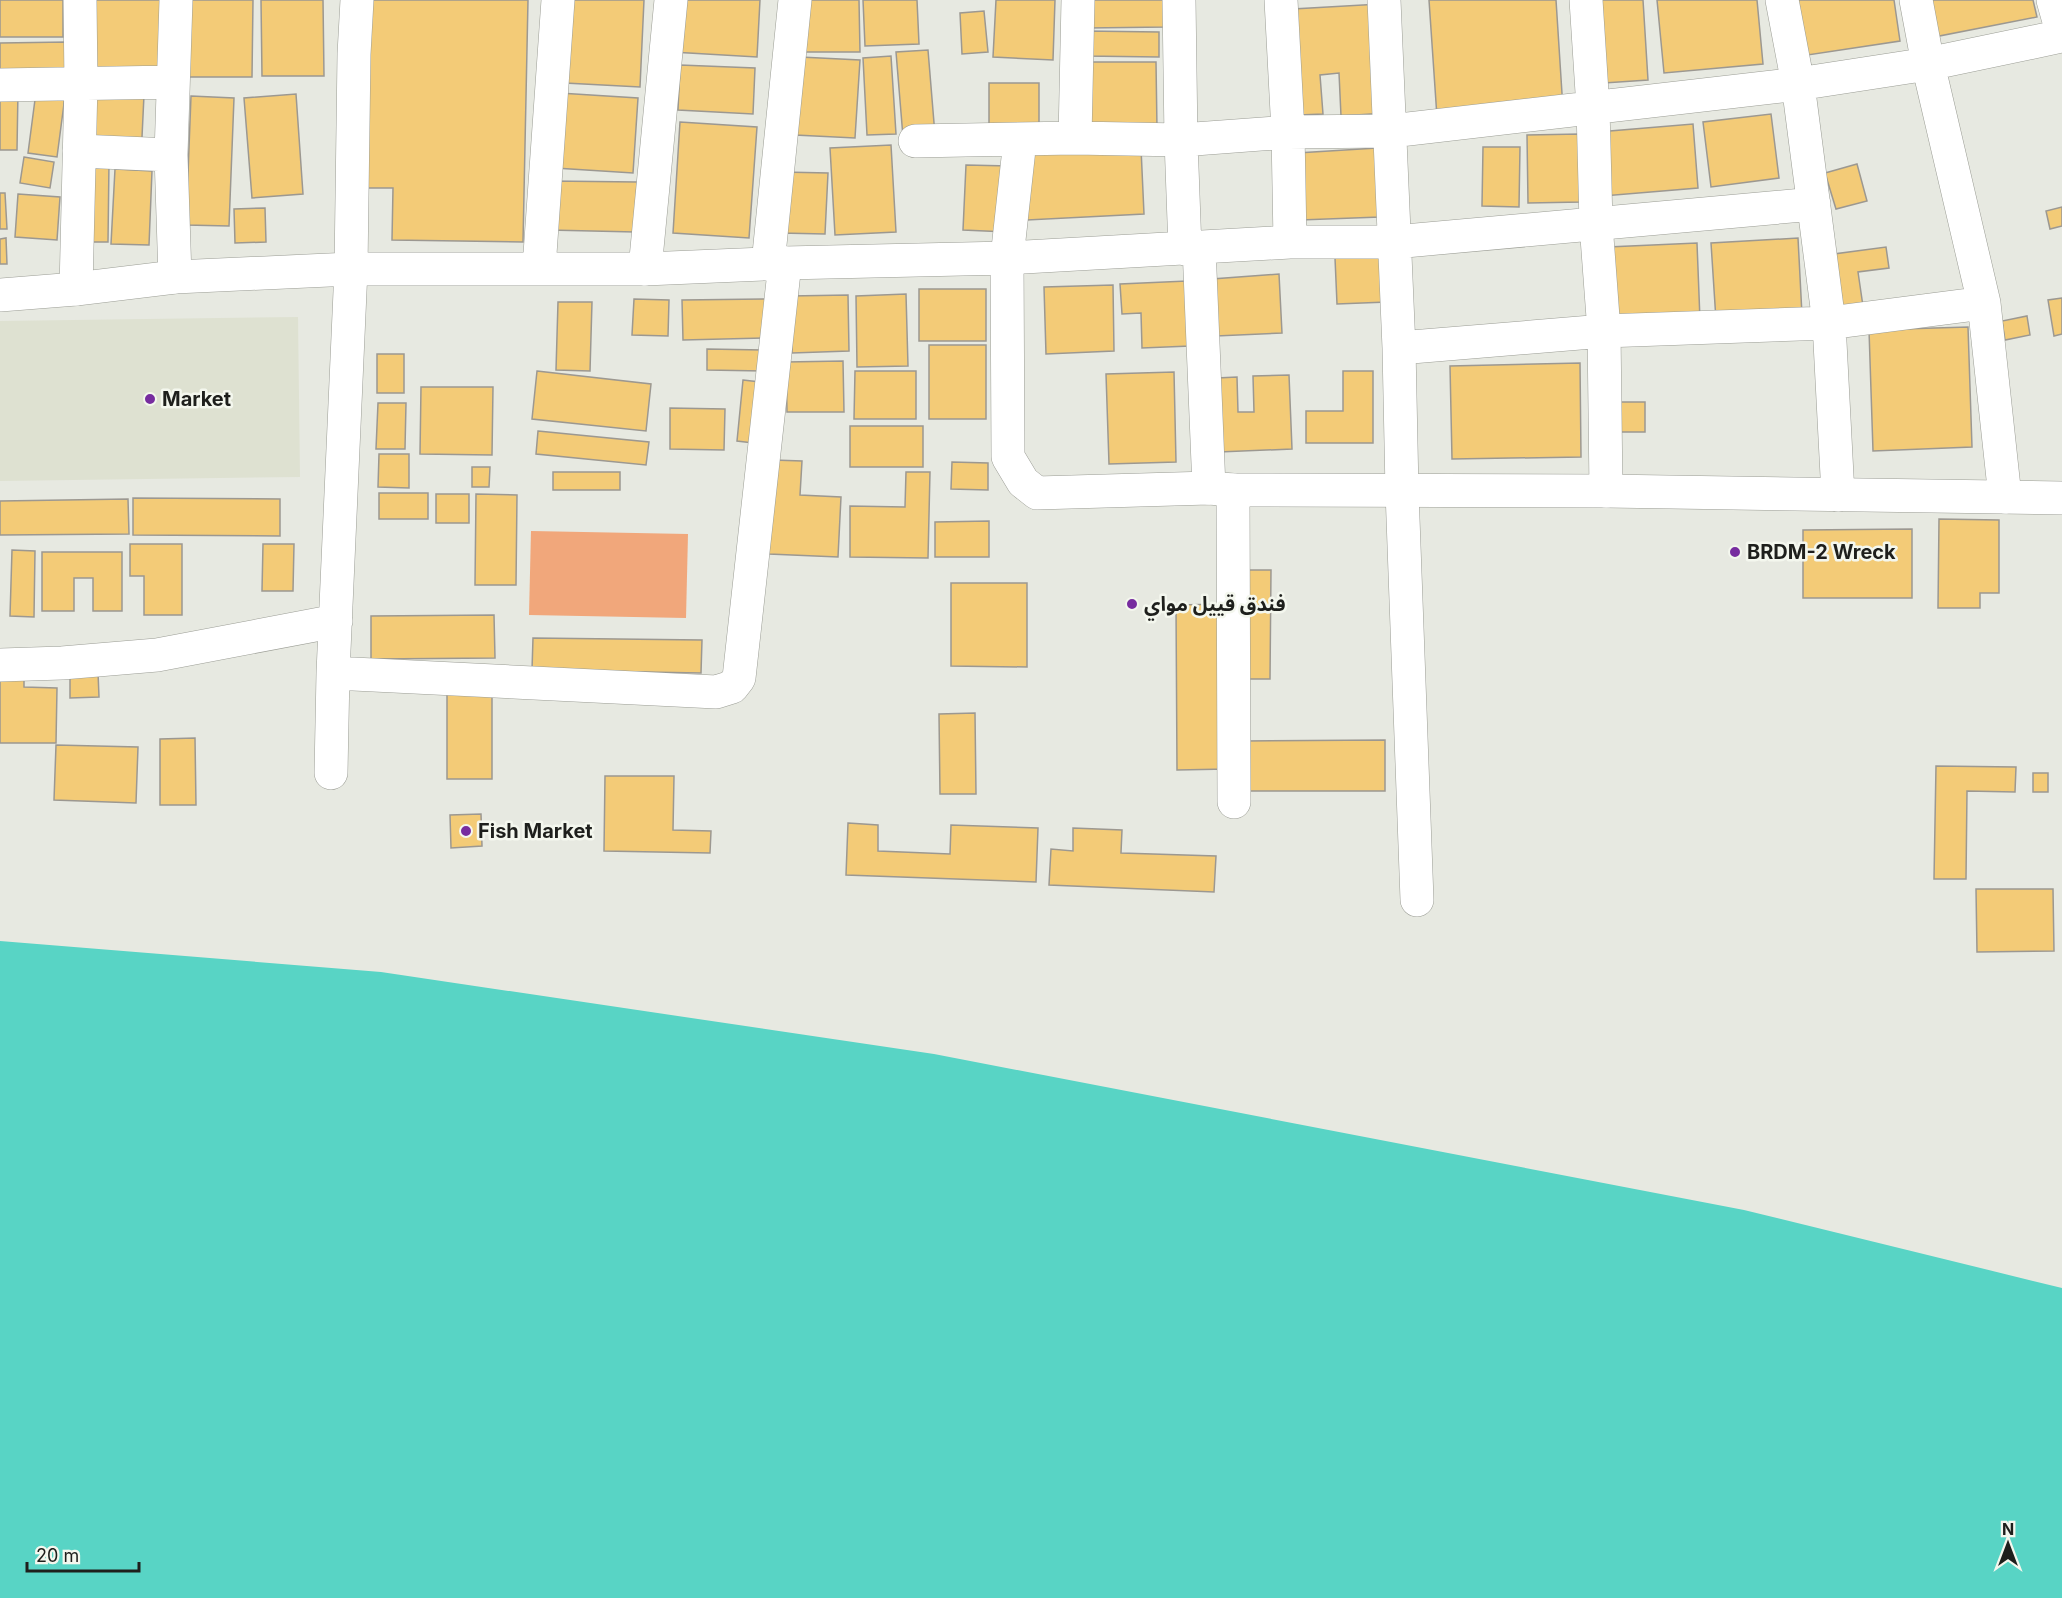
<svg xmlns="http://www.w3.org/2000/svg" width="2062" height="1598" viewBox="0 0 2062 1598" font-family="Inter,'Noto Sans Arabic',sans-serif">
<style>
.built{fill:#dee1d1}
.green{fill:#f1a77b}
.water{fill:#58d4c5}
.building{fill:#f3cb77;stroke:#9c9891;stroke-width:1.5}
.lines{fill:none;stroke-linecap:round;stroke-linejoin:round}
.street-casing{stroke:#9b9d95;stroke-width:34}
.secondary-casing{stroke:#9b9d95;stroke-width:34}
.street{stroke:#fff;stroke-width:33}
.secondary{stroke:#fff;stroke-width:33}
.poi-dot{fill:#772c9f;stroke:#f4f7ee;stroke-width:2}
.labels{text-anchor:middle;dominant-baseline:central;stroke-width:5;stroke-linejoin:round;paint-order:stroke}
.poi-label{font-size:20px;font-weight:bold;fill:#1e1f1c;stroke:#f4f7ee;text-anchor:start}
</style>
<rect width="100%" height="100%" fill="#e7e9e1"/>
<path class="built" d="M 298,317 L 300,477 L 0,481 L 0,321 Z"/>
<path class="green" d="M 531,531 L 688,534 L 686,618 L 529,615 Z"/>
<path class="water" d="M 0,941 L 381,972 L 934,1054 L 1744,1210 L 2062,1288 L 2062,1598 L 0,1598 Z"/>
<path class="building" d="M 0,0 L 63,0 L 63,37 L 0,37 Z
M 76,0 L 161,0 L 158,76 L 73,72 Z
M 173,0 L 253,0 L 252,77 L 172,77 Z
M 261,0 L 323,0 L 324,76 L 262,76 Z
M 368,0 L 528,0 L 523,242 L 392,240 L 393,188 L 364,188 Z
M 569,0 L 644,0 L 640,87 L 565,83 Z
M 676,0 L 760,0 L 757,57 L 672,52 Z
M 798,0 L 859,0 L 860,52 L 798,52 Z
M 863,0 L 917,0 L 919,44 L 865,46 Z
M 996,0 L 1055,0 L 1053,60 L 993,57 Z
M 1087,0 L 1166,0 L 1166,27 L 1087,28 Z
M 1429,0 L 1556,0 L 1563,109 L 1437,117 Z
M 1599,0 L 1643,0 L 1648,80 L 1604,83 Z
M 1657,0 L 1757,0 L 1763,64 L 1664,73 Z
M 1792,0 L 1894,0 L 1900,41 L 1801,56 Z
M 1926,0 L 2033,0 L 2037,17 L 1934,37 Z
M 1380,4 L 1386,113 L 1341,116 L 1339,73 L 1320,75 L 1323,114 L 1299,115 L 1293,9 Z
M 984,11 L 988,52 L 962,54 L 960,13 Z
M 1085,31 L 1159,32 L 1159,57 L 1085,56 Z
M 67,42 L 68,74 L 0,76 L 0,43 Z
M 928,50 L 935,135 L 903,137 L 896,52 Z
M 891,56 L 896,134 L 867,135 L 863,58 Z
M 800,57 L 860,60 L 855,138 L 795,135 Z
M 1083,62 L 1156,62 L 1157,129 L 1083,129 Z
M 680,65 L 755,68 L 753,114 L 678,110 Z
M 989,83 L 1039,83 L 1039,129 L 989,129 Z
M 0,90 L 18,90 L 17,150 L 0,150 Z
M 36,92 L 65,96 L 57,157 L 28,153 Z
M 74,93 L 144,95 L 141,158 L 72,155 Z
M 559,93 L 638,98 L 633,173 L 555,168 Z
M 296,94 L 303,194 L 252,198 L 244,98 Z
M 191,96 L 234,98 L 229,226 L 186,225 Z
M 1771,114 L 1779,178 L 1711,187 L 1703,122 Z
M 680,122 L 757,127 L 749,238 L 673,233 Z
M 1693,124 L 1698,188 L 1603,196 L 1598,132 Z
M 1580,134 L 1581,202 L 1528,203 L 1527,135 Z
M 891,145 L 896,232 L 835,235 L 830,148 Z
M 1483,147 L 1520,147 L 1519,207 L 1482,206 Z
M 1141,148 L 1144,214 L 1027,220 L 1024,154 Z
M 1377,148 L 1380,217 L 1300,220 L 1297,153 Z
M 24,157 L 54,162 L 50,188 L 20,183 Z
M 72,162 L 109,162 L 108,242 L 72,242 Z
M 1857,164 L 1867,201 L 1836,209 L 1825,173 Z
M 966,165 L 1009,166 L 1007,232 L 963,230 Z
M 115,169 L 152,171 L 149,245 L 111,244 Z
M 782,172 L 828,173 L 825,234 L 780,233 Z
M 550,181 L 637,182 L 635,232 L 549,230 Z
M 0,193 L 5,193 L 7,229 L 0,229 Z
M 18,194 L 60,197 L 57,240 L 15,237 Z
M 2062,207 L 2062,226 L 2050,229 L 2046,211 Z
M 265,208 L 266,242 L 235,243 L 234,209 Z
M 6,238 L 7,264 L 0,264 L 0,239 Z
M 1798,238 L 1802,315 L 1716,320 L 1711,243 Z
M 1697,243 L 1700,320 L 1611,323 L 1608,247 Z
M 1886,247 L 1889,268 L 1858,272 L 1864,313 L 1842,316 L 1834,254 Z
M 1385,256 L 1387,302 L 1337,304 L 1335,258 Z
M 1279,274 L 1282,333 L 1216,336 L 1212,279 Z
M 1187,281 L 1190,346 L 1142,348 L 1141,313 L 1122,314 L 1120,284 Z
M 1113,285 L 1114,351 L 1046,354 L 1044,287 Z
M 919,289 L 986,289 L 986,341 L 919,341 Z
M 906,294 L 908,366 L 857,367 L 856,296 Z
M 848,295 L 849,351 L 792,353 L 790,296 Z
M 2062,298 L 2062,334 L 2054,336 L 2048,300 Z
M 634,299 L 669,300 L 668,336 L 632,335 Z
M 767,299 L 768,338 L 683,340 L 682,300 Z
M 558,302 L 592,302 L 590,371 L 556,370 Z
M 2027,316 L 2030,335 L 2005,340 L 2002,321 Z
M 1968,327 L 1972,447 L 1873,451 L 1869,330 Z
M 929,345 L 986,345 L 986,419 L 929,419 Z
M 707,349 L 763,350 L 763,371 L 707,370 Z
M 377,354 L 404,354 L 404,393 L 377,393 Z
M 843,361 L 844,412 L 787,412 L 786,362 Z
M 1580,363 L 1581,457 L 1452,459 L 1450,366 Z
M 537,371 L 651,384 L 646,431 L 532,419 Z
M 855,371 L 916,371 L 916,419 L 854,419 Z
M 1343,371 L 1373,371 L 1373,443 L 1306,443 L 1306,411 L 1343,411 Z
M 1174,372 L 1176,462 L 1109,464 L 1106,374 Z
M 1289,375 L 1292,449 L 1219,452 L 1217,378 L 1237,377 L 1238,412 L 1254,412 L 1253,376 Z
M 743,380 L 760,382 L 753,443 L 737,441 Z
M 421,387 L 493,387 L 492,455 L 420,454 Z
M 1620,402 L 1645,402 L 1645,432 L 1620,432 Z
M 378,403 L 406,403 L 405,449 L 376,449 Z
M 670,408 L 725,409 L 724,450 L 670,449 Z
M 850,426 L 923,426 L 923,467 L 850,467 Z
M 538,431 L 649,442 L 646,465 L 536,454 Z
M 379,454 L 409,454 L 409,488 L 378,487 Z
M 773,460 L 802,461 L 800,495 L 841,497 L 838,557 L 769,554 Z
M 952,462 L 988,463 L 988,490 L 951,489 Z
M 472,467 L 490,467 L 489,487 L 472,487 Z
M 553,472 L 620,472 L 620,490 L 553,490 Z
M 906,472 L 930,472 L 928,558 L 850,557 L 850,506 L 905,507 Z
M 379,493 L 428,493 L 428,519 L 379,519 Z
M 436,494 L 469,494 L 469,523 L 436,523 Z
M 476,494 L 517,495 L 516,585 L 475,585 Z
M 133,498 L 280,499 L 280,536 L 133,535 Z
M 128,499 L 129,534 L 0,535 L 0,501 Z
M 1939,519 L 1999,520 L 1999,593 L 1980,593 L 1980,608 L 1938,608 Z
M 989,521 L 989,557 L 935,557 L 935,522 Z
M 1912,529 L 1912,598 L 1803,598 L 1803,530 Z
M 130,544 L 182,544 L 182,615 L 144,615 L 144,576 L 130,576 Z
M 263,544 L 294,544 L 293,591 L 262,591 Z
M 12,550 L 35,551 L 34,617 L 10,616 Z
M 42,552 L 122,552 L 122,611 L 93,611 L 93,578 L 74,578 L 74,611 L 42,611 Z
M 1249,570 L 1271,570 L 1270,679 L 1249,679 Z
M 951,583 L 1027,583 L 1027,667 L 951,666 Z
M 1226,604 L 1227,769 L 1177,770 L 1176,605 Z
M 494,615 L 495,658 L 371,659 L 371,616 Z
M 533,638 L 702,640 L 701,673 L 532,670 Z
M 70,672 L 98,672 L 99,697 L 70,698 Z
M 0,674 L 24,674 L 24,687 L 57,688 L 56,743 L 0,743 Z
M 492,692 L 492,779 L 447,779 L 447,693 Z
M 975,713 L 976,794 L 940,794 L 939,714 Z
M 195,738 L 196,805 L 160,805 L 160,739 Z
M 1385,740 L 1385,791 L 1245,791 L 1244,741 Z
M 56,745 L 138,747 L 136,803 L 54,800 Z
M 1936,766 L 2016,767 L 2015,792 L 1967,791 L 1966,879 L 1934,879 Z
M 2033,773 L 2048,773 L 2048,792 L 2033,792 Z
M 605,776 L 674,776 L 673,830 L 711,831 L 710,853 L 604,851 Z
M 481,814 L 482,846 L 451,848 L 450,815 Z
M 848,823 L 878,825 L 878,851 L 950,854 L 951,825 L 1038,828 L 1036,882 L 846,875 Z
M 1073,828 L 1122,830 L 1121,853 L 1216,856 L 1214,892 L 1049,885 L 1051,849 L 1073,851 Z
M 1976,889 L 2053,889 L 2054,951 L 1977,952 Z"/>
<g class="lines">
<defs>
<path id="street" d="M 1179,0 L 1181,140 L 1185,249
M 1281,0 L 1288,132 L 1290,242
M 1384,0 L 1399,348 L 1402,491 L 1417,900
M 1586,0 L 1593,108 L 1596,224 L 1604,331 L 1606,491
M 1782,0 L 1798,84 L 1829,323 L 1838,495
M 1916,0 L 1928,64 L 1984,303 L 2005,497
M 2053,0 L 2062,32
M 0,85 L 173,82
M 1075,138 L 1078,0
M 1020,140 L 1007,258 L 1290,242 L 1394,242 L 1814,204
M 915,141 L 1075,138 L 1181,140 L 1288,132 L 1391,131 L 1798,84 L 1928,64 L 2062,36
M 79,151 L 171,155
M 1199,247 L 1209,488
M 768,264 L 795,0
M 539,268 L 558,0
M 645,269 L 671,0
M 175,277 L 171,155 L 176,0
M 76,289 L 81,83 L 80,0
M 1399,348 L 1604,331 L 1829,323 L 1984,303
M 1233,490 L 1234,802
M 0,665 L 62,663 L 157,655 L 336,621
M 333,673 L 716,692 L 732,687 L 739,678 L 785,263
M 331,773 L 333,673 L 351,269"/>
<path id="secondary" d="M 351,269 L 354,54 L 357,0
M 0,295 L 76,289 L 175,277 L 351,269 L 645,269 L 785,263 L 1007,258 L 1008,457 L 1023,482 L 1037,493 L 1209,488 L 1233,490 L 1606,491 L 2062,498"/>
</defs>
<use href="#street" class="street-casing"/>
<use href="#secondary" class="secondary-casing"/>
<use href="#street" class="street"/>
<use href="#secondary" class="secondary"/>
</g>
<g class="poi-dot">
<circle cx="150" cy="399" r="6"/>
<circle cx="1735" cy="552" r="6"/>
<circle cx="1132" cy="604" r="6"/>
<circle cx="466" cy="831" r="6"/>
</g>
<g class="labels">
<g class="poi-label">
<text x="162" y="399">Market</text>
<text x="1747" y="552">BRDM-2 Wreck</text>
<text x="1144" y="604">فندق قييل مواي</text>
<text x="478" y="831">Fish Market</text>
</g>
</g>
<g transform="translate(2008 1544)" stroke="#f4f7ee" stroke-width="4.5" paint-order="stroke">
<path d="M0-4.5L10 22L0 15L-10 22Z" fill="#1e1f1c"/>
<text y="-9" font-size="16" font-weight="bold" text-anchor="middle" fill="#1e1f1c">N</text>
</g>
<path d="M27 1562v9h112v-9" fill="none" stroke="#1e1f1c" stroke-width="3"/>
<text x="36" y="1562" font-size="18" fill="#1e1f1c" stroke="#f4f7ee" stroke-width="4.5" paint-order="stroke">20 m</text>
</svg>
